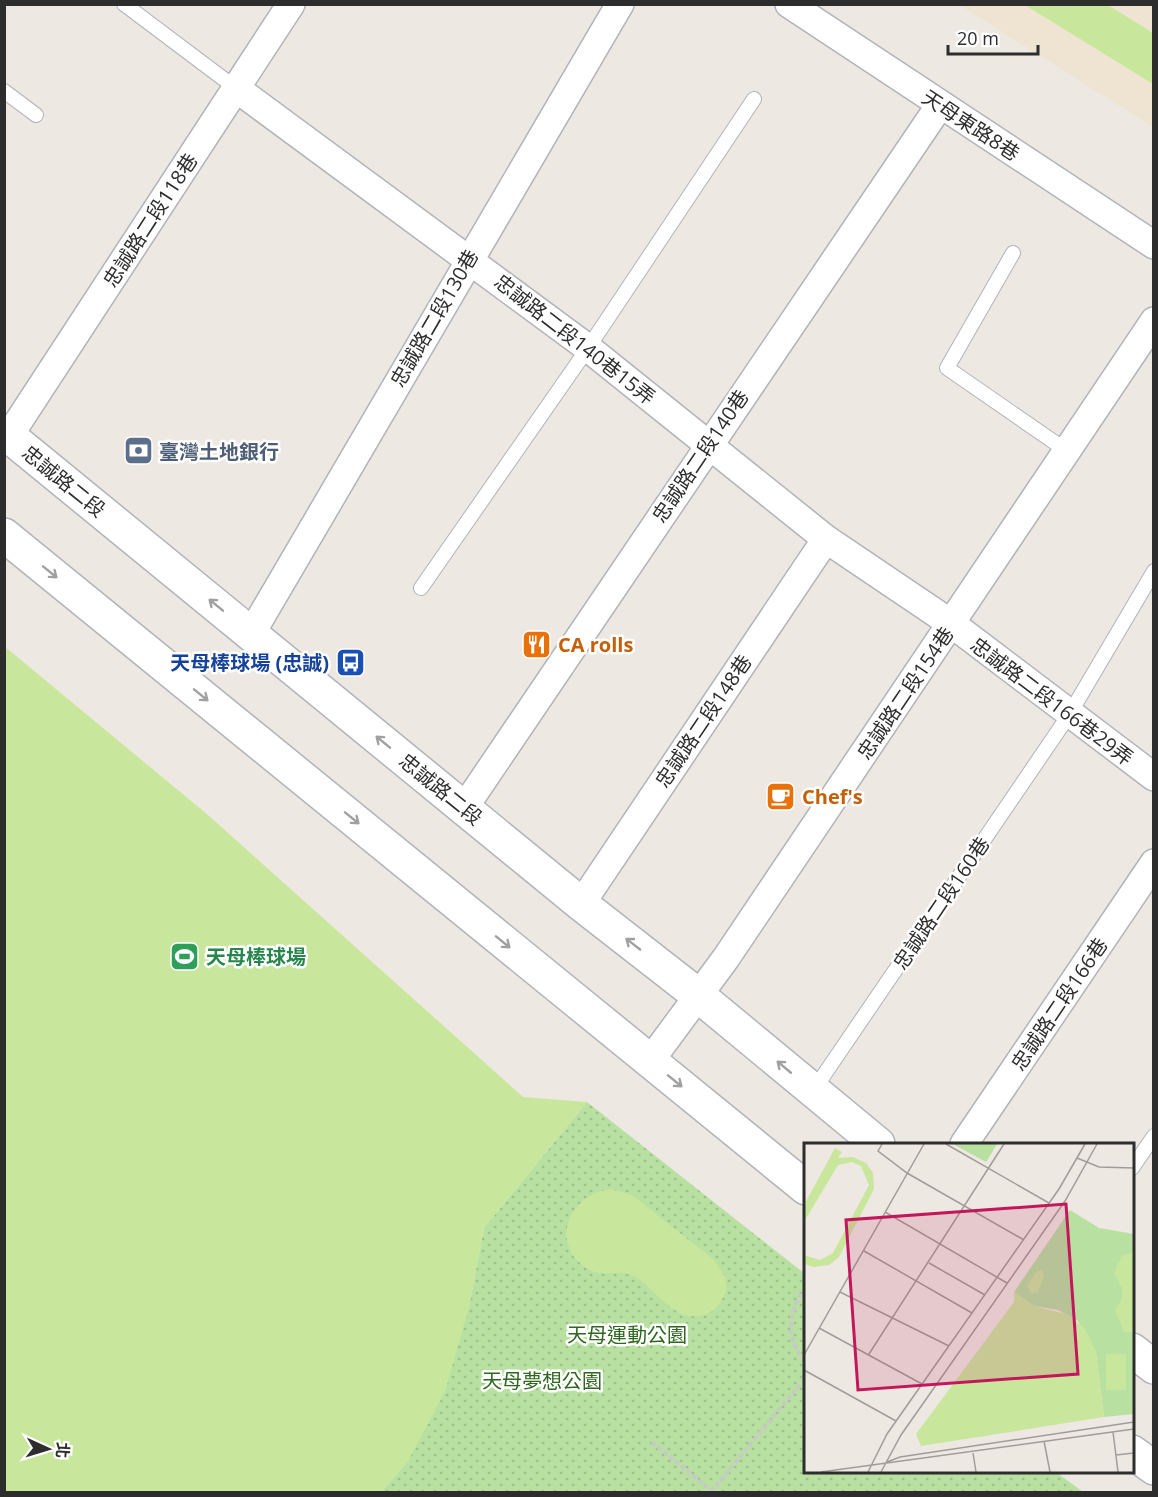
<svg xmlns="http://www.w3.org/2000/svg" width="1158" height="1497" viewBox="0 0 1158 1497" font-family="'Open Sans','Noto Sans TC',sans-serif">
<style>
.education{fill:#eee4d1}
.park{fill:url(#park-dots)}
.pitch{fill:#c8e79d}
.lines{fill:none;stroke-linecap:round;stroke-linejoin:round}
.service-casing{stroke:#b1b3bc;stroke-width:16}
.minor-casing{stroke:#b1b3bc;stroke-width:30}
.tertiary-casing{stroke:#b1b3bc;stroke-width:36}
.path{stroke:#c8c8c8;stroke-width:4;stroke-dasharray:4.5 3;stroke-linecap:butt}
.service{stroke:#fff;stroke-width:14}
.minor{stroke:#fff;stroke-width:27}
.tertiary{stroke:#fff;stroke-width:33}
.oneway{stroke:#a0a0a0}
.labels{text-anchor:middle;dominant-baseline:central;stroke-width:5;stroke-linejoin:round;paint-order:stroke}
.street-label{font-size:20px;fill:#2d2d2d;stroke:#fff}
.service-label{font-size:20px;font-weight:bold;fill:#4e5e75;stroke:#fff;text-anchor:start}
.food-label{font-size:20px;font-weight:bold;fill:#c56008;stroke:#fff;text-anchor:start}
.transit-label{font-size:20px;font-weight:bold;fill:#164399;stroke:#fff;text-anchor:end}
.leisure-label{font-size:20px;font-weight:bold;fill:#27864d;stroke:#fff;text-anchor:start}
.park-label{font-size:20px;fill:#2f671f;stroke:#fff}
.inset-road{fill:none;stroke:#a09d99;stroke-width:1.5}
.view{fill:#c2185b;fill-opacity:0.15;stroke:#c2185b;stroke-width:3}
.inset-edge{fill:none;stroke:#2d2d2d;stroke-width:3}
</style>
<defs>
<pattern id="park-dots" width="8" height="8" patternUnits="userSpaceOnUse" patternTransform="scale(1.5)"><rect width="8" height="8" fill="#b7e0a1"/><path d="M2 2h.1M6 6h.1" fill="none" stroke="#9ec08b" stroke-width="1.8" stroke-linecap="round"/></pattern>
</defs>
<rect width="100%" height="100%" fill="#ede8e1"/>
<path class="education" d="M 959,5 L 1153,5 L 1153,127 Z"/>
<path class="park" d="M 587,1102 L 805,1274 L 806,1472 L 1056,1472 L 1083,1492 L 381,1492 L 408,1461 L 469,1307 L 484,1228 Z"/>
<path class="pitch" d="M 1025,5 L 1108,5 L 1153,33 L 1153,84 Z
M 4,646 L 208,815 L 523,1097 L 587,1102 L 484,1228 L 469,1307 L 445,1392 L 408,1461 L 381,1492 L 5,1492 Z
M 610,1189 L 632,1195 L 714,1260 L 726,1278 L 726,1289 C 723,1301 717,1311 704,1315 C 672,1324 656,1286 631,1275 C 618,1270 603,1277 590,1270 C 548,1247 567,1195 610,1189 Z"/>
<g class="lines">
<defs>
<path id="service" d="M 124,4 L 237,89
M 4,91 L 36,115
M 1013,253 L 947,368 L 1067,451
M 421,588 L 588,348 L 754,99
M 813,1091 L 1069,715 L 1154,571
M 1132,1168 L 1154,1136"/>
<path id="minor" d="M 789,4 L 1154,245
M 237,89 L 588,348 L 826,539 L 952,624 L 1154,777
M 9,436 L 291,4
M 251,634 L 620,4
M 464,808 L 940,105
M 581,904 L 826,539
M 650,1061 L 726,958 L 1154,321
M 964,1144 L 1154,863"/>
<path id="tertiary" d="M 4,432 L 581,904 L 699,996 L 878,1144
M 4,535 L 806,1188
M 1132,1350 L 1154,1367
M 1132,1452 L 1154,1468"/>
</defs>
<use href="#service" class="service-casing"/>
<use href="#minor" class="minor-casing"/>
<use href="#tertiary" class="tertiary-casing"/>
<path class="path" d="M 806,1288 C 788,1310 784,1339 806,1362
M 652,1442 L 713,1492
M 711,1492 L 806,1377"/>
<use href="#service" class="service"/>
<use href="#minor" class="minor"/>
<use href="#tertiary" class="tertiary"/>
</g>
<defs><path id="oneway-shaft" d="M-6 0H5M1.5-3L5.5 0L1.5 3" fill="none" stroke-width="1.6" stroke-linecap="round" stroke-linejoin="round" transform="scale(1.5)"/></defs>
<g class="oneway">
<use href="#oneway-shaft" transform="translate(50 572) rotate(39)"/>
<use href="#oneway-shaft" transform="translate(216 605) rotate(-141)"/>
<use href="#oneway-shaft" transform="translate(201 695) rotate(39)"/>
<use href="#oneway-shaft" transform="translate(383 742) rotate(-141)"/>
<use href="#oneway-shaft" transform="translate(352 818) rotate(39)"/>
<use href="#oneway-shaft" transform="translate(503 942) rotate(39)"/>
<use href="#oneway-shaft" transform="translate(633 944) rotate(-142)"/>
<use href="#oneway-shaft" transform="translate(784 1067) rotate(-140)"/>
<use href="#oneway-shaft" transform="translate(675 1081) rotate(39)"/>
</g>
<defs>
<symbol id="bank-square" viewBox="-11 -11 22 22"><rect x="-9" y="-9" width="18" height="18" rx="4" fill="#5c6f8a" stroke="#fff"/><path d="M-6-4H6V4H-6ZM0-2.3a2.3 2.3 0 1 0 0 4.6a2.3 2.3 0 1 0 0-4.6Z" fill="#fff"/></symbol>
<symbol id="restaurant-square" viewBox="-11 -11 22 22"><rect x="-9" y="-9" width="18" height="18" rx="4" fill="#e8710a" stroke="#fff"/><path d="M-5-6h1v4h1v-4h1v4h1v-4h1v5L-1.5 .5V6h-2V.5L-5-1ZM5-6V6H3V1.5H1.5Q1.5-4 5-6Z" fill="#fff"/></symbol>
<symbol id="bus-square" viewBox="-11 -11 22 22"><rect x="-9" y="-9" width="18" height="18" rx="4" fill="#1a4fb4" stroke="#fff"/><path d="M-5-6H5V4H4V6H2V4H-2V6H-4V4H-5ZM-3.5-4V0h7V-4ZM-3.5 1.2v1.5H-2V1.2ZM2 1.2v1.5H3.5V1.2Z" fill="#fff"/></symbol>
<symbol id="cafe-square" viewBox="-11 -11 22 22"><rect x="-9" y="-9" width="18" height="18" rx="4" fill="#e8710a" stroke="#fff"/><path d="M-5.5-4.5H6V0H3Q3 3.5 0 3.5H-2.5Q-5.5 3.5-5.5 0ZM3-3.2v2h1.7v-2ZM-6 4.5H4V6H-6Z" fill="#fff"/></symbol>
<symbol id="stadium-square" viewBox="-11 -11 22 22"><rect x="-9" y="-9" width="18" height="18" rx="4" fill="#2e9e5b" stroke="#fff"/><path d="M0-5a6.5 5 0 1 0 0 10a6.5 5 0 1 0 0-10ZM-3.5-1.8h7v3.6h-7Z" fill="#fff"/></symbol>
</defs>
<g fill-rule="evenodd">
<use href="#bank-square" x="122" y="434" width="33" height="33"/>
<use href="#restaurant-square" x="520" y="628" width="33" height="33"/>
<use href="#bus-square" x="334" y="646" width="33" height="33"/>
<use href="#cafe-square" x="764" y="780" width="33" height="33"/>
<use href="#stadium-square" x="168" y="940" width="33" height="33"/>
</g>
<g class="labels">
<g class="street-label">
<text transform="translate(971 125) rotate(33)">天母東路8巷</text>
<text transform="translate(150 220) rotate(-57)">忠誠路二段118巷</text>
<text transform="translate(434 318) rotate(-60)">忠誠路二段130巷</text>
<text transform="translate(575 339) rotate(38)">忠誠路二段140巷15弄</text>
<text transform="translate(700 456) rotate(-56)">忠誠路二段140巷</text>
<text transform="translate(64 481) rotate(39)">忠誠路二段</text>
<text transform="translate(905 693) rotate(-56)">忠誠路二段154巷</text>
<text transform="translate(1052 701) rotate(37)">忠誠路二段166巷29弄</text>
<text transform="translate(703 721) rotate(-56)">忠誠路二段148巷</text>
<text transform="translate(441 789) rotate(39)">忠誠路二段</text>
<text transform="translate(941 903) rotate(-56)">忠誠路二段160巷</text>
<text transform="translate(1059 1004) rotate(-56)">忠誠路二段166巷</text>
</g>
<g class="service-label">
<text x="159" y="451">臺灣土地銀行</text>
</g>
<g class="food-label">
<text x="558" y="644">CA rolls</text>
<text x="802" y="796">Chef's</text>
</g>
<g class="transit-label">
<text x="329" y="662">天母棒球場 (忠誠)</text>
</g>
<g class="leisure-label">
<text x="206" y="956">天母棒球場</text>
</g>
<g class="park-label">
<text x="627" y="1334">天母運動公園</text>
<text x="542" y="1380">天母夢想公園</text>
</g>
</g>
<g transform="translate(804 1143)">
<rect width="330" height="330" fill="#ede8e1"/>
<path d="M 149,1 L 193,1 L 182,19 ZM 266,67 L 295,85 L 330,91 L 330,271 L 300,274 L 292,209 L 274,178 L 254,167 L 230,163 L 210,149 Z" fill="#b7e0a1"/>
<path d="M 31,5 L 38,9 L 34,15 L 49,14 L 62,20 L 69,30 L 70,46 L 35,114 L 25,122 L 10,124 L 0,121 L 0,112 L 16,117 L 29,110 L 65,42 L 57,23 L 48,19 L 34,22 L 0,79 L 0,62 ZM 330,110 L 330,189 L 320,189 L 311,167 L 318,156 L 318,145 L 310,130 L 318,112 ZM 233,128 L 238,127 L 240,132 L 234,149 L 228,151 L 223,143 ZM 210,149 L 230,163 L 265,172 L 282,187 L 292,209 L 300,274 L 117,303 L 112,291 L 210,159 ZM 302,211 L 322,211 L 322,247 L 302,247 Z" fill="#c8e79d"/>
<path class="inset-road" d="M 78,1 L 74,8 L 103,30 L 220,97M 142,1 L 245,60M 273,15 L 295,24 L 330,25M 81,69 L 203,140M 60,108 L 168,170M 125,120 L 181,152M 36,149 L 145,203M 15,185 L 118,241M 65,211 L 200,1M 0,212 L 120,1M 0,227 L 92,278M 309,289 L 314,329M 240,298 L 246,329M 169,310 L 172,329M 312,312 L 330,310M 83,319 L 96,314 L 330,279M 17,329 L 330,286M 64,329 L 83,291 L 255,46 L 281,1M 77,329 L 97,292 L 261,58 L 293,1"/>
<path class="view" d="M 262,61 L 274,231 L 54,247 L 42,77 Z"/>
<rect width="330" height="330" class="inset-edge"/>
</g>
<rect width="1158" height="1497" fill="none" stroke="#2d2d2d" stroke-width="12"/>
<g transform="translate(48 1449) rotate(94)" stroke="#ffffff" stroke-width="4.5" paint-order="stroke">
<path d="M0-4.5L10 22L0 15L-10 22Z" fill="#2d2d2d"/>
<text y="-9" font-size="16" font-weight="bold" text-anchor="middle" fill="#2d2d2d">北</text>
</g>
<path d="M948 45v9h90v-9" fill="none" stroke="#2d2d2d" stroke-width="3"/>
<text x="957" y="45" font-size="18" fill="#2d2d2d" stroke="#ffffff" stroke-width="4.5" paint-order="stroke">20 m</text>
</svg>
